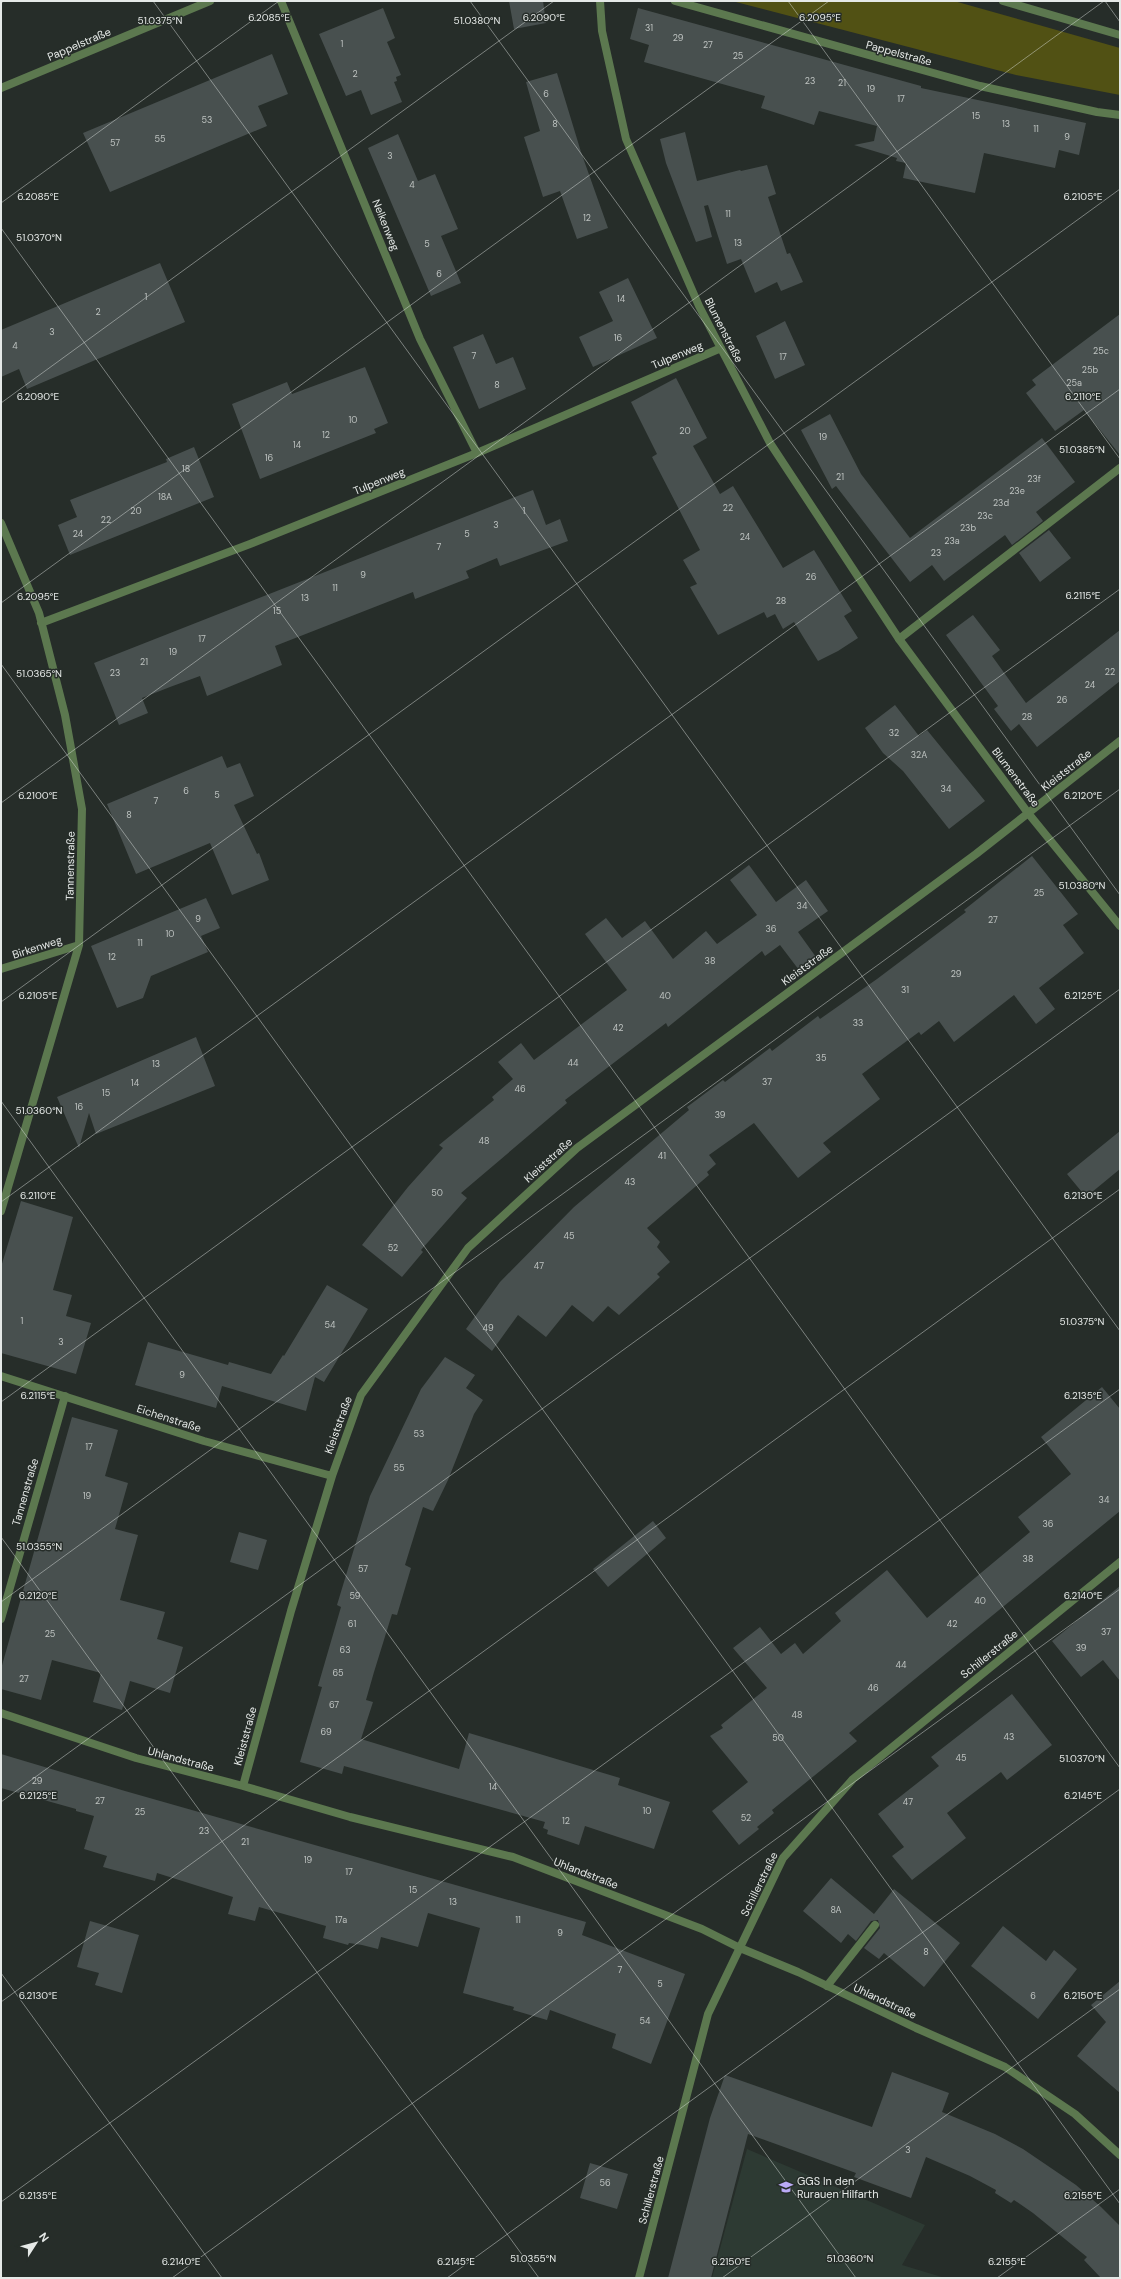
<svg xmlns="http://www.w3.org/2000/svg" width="1121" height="2279" viewBox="0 0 1121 2279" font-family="'DM Sans',sans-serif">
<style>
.built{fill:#2d3a33}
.green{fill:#515114}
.building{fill:#48504f}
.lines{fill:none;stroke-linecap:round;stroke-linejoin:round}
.service{stroke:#5c784f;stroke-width:8}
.minor{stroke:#5c784f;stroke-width:8}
.ticks{fill:none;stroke:#e5e9e7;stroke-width:1;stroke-opacity:0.45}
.labels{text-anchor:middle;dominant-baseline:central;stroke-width:3;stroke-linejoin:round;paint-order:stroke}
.number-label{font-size:9px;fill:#bec3c1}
.street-label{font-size:11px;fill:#e5e9e7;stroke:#262d29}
.poi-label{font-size:11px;fill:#e5e9e7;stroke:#262d29;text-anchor:start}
.ticks-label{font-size:10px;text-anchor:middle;fill:#e5e9e7;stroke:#262d29;stroke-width:3;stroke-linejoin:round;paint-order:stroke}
</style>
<rect width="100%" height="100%" fill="#262d29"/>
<path class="built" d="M 747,2149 L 925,2225 L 902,2265 L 945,2278 L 712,2278 Z"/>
<path class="green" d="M 732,1 L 954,1 L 1120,48 L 1120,95 L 1016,75 Z"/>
<path class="building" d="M 509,1 L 543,1 L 546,23 L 514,29 Z
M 383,8 L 395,38 L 387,42 L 401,75 L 396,77 L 397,81 L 394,82 L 402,102 L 371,115 L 361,90 L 346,96 L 319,34 Z
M 638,8 L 921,86 L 921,88 L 1086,123 L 1079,155 L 1059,150 L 1055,168 L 984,153 L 975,193 L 903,178 L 906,163 L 896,161 L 897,158 L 854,145 L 874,141 L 877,126 L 819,111 L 814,125 L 761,108 L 765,96 L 644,62 L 649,45 L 630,39 Z
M 272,54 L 288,94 L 258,106 L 267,126 L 110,192 L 83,133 Z
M 557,73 L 581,152 L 608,228 L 577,239 L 560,191 L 543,197 L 524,137 L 540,131 L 526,82 Z
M 685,132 L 697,181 L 740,170 L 741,171 L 767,165 L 776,194 L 768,197 L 787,254 L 790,253 L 803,282 L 781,291 L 777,282 L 755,293 L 741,259 L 727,264 L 708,205 L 704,206 L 712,237 L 696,242 L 666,163 L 660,139 Z
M 398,134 L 418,181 L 435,174 L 458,229 L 441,236 L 461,283 L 431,296 L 368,148 Z
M 160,263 L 185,322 L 27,389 L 19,369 L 1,377 L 1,330 Z
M 628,278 L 657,338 L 593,367 L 579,337 L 613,321 L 599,292 Z
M 1120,314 L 1120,455 L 1084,410 L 1055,431 L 1026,393 L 1036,385 L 1032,380 Z
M 785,321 L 805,365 L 775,379 L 756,336 Z
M 483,334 L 496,364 L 513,357 L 526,389 L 479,409 L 453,347 Z
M 365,367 L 388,423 L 374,429 L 376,433 L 260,479 L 232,404 L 287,382 L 292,394 Z
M 676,378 L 707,438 L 693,446 L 720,494 L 733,486 L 783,568 L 814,550 L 852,611 L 844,616 L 858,638 L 838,651 L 818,661 L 794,622 L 783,629 L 775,614 L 767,618 L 764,612 L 718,635 L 698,601 L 690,587 L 697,584 L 683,560 L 700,550 L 652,457 L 657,454 L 631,402 Z
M 830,414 L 861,474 L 910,538 L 1042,438 L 1075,482 L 1036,512 L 1043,521 L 1012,545 L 1005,535 L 944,581 L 932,565 L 910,582 L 836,486 L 832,489 L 801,430 Z
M 194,447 L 214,497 L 70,555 L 58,525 L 77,517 L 70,500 L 167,462 L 166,459 Z
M 533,490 L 546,525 L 560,519 L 568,541 L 500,566 L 497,558 L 466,571 L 469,578 L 415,599 L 413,592 L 275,646 L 282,665 L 207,696 L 200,676 L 170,687 L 142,698 L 148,713 L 119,725 L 94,663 Z
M 1049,530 L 1071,558 L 1040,582 L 1019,553 Z
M 973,615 L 1000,650 L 992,656 L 1026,703 L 1120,630 L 1120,681 L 1037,747 L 1019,724 L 1011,731 L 994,709 L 998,706 L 946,635 Z
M 895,705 L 919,736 L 927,730 L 985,801 L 949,829 L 903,771 L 883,753 L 865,728 Z
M 222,756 L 227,768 L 240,763 L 254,796 L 234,805 L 257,854 L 259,853 L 269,880 L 232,895 L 210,843 L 136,874 L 107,804 Z
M 1032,856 L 1078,914 L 1063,925 L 1084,953 L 1039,988 L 1055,1009 L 1036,1024 L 1014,995 L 954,1042 L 939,1021 L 921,1035 L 919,1032 L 862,1074 L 880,1099 L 823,1143 L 831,1152 L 798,1178 L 754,1123 L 709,1155 L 716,1164 L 707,1172 L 709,1175 L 647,1228 L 660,1242 L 657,1247 L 670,1262 L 657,1274 L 660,1277 L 619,1315 L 608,1306 L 593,1322 L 572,1305 L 546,1337 L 518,1315 L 492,1351 L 466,1329 L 500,1282 L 574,1207 L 689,1110 L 687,1107 L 723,1080 L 725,1082 L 770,1048 L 772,1051 L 818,1016 L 820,1019 L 877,979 L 966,912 L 964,910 Z
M 749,865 L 776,902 L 806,880 L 828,911 L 798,932 L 816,957 L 799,970 L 780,945 L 765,956 L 762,951 L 668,1027 L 666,1023 L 565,1100 L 567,1103 L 461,1193 L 467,1198 L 421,1250 L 423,1252 L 402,1277 L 362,1245 L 408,1187 L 443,1148 L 439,1145 L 494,1100 L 492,1097 L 513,1079 L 498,1062 L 521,1043 L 534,1060 L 627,990 L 585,934 L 606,918 L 622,938 L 645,921 L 673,959 L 706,931 L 717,944 L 757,915 L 730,880 Z
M 206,898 L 220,928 L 201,936 L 208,952 L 151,976 L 143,998 L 117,1008 L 91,946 Z
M 196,1037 L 215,1086 L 96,1134 L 89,1113 L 79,1148 L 57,1097 Z
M 1120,1131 L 1120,1169 L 1086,1197 L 1067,1174 Z
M 21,1201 L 73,1217 L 53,1290 L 72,1295 L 66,1316 L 91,1323 L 76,1374 L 1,1353 L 1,1267 Z
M 327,1285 L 368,1309 L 324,1382 L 315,1377 L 306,1411 L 222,1386 L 216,1408 L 135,1385 L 148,1342 L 228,1365 L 229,1362 L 271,1374 L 283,1355 L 284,1356 Z
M 445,1357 L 475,1375 L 466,1388 L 483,1400 L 474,1414 L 448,1480 L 433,1511 L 423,1507 L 405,1565 L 411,1568 L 397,1615 L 392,1614 L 374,1672 L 366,1700 L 373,1702 L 361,1739 L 459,1769 L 469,1733 L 620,1778 L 618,1785 L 670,1802 L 654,1849 L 585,1826 L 579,1845 L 547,1834 L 548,1830 L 543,1828 L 545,1822 L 344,1766 L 342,1774 L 300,1762 L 322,1687 L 318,1686 L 341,1607 L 337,1605 L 370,1496 L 421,1389 Z
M 1102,1387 L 1120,1409 L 1120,1511 L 849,1733 L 857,1741 L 772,1810 L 774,1813 L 757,1827 L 759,1829 L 739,1845 L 712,1811 L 748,1782 L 710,1736 L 723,1728 L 721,1725 L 767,1688 L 733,1648 L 760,1627 L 781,1654 L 795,1643 L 803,1654 L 841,1621 L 835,1613 L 887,1570 L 927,1618 L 1030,1532 L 1018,1517 L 1071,1474 L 1041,1437 Z
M 72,1417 L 118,1430 L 105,1476 L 128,1483 L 115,1529 L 138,1535 L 120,1600 L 165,1612 L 157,1639 L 183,1647 L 170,1693 L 130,1681 L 122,1710 L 93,1702 L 101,1673 L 52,1660 L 41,1700 L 1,1689 L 1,1669 Z
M 653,1521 L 666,1538 L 608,1587 L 593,1569 Z
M 239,1532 L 267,1540 L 258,1570 L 230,1562 Z
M 1120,1586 L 1120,1681 L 1103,1660 L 1081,1677 L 1052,1641 Z
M 1012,1694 L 1052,1745 L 1007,1780 L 1001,1772 L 947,1813 L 966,1838 L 912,1880 L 892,1856 L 904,1847 L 878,1814 L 939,1766 L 931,1757 Z
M 1,1754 L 125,1791 L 586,1922 L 582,1935 L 685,1974 L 651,2064 L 612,2048 L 616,2034 L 550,2010 L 547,2020 L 513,2010 L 514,2007 L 463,1993 L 480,1928 L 428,1913 L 418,1947 L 381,1937 L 378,1949 L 362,1945 L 349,1943 L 348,1945 L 323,1938 L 326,1926 L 259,1907 L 255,1921 L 228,1914 L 233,1897 L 157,1873 L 155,1881 L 103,1867 L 107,1856 L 84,1849 L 94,1816 L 76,1811 L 76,1809 L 1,1788 Z
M 831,1878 L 874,1914 L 894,1889 L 960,1943 L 924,1987 L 884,1953 L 879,1959 L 864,1948 L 880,1928 L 878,1920 L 871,1921 L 856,1941 L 848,1934 L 841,1943 L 803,1911 Z
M 90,1921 L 139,1935 L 122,1993 L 95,1985 L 99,1973 L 77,1967 Z
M 1003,1926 L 1046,1961 L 1054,1950 L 1077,1969 L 1038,2019 L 971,1966 Z
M 1120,1981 L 1120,2093 L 1077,2056 L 1106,2022 L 1091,2005 Z
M 892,2072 L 949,2093 L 942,2112 L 995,2134 L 1023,2149 L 1076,2185 L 1101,2207 L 1120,2226 L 1120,2278 L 1101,2278 L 1084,2260 L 1087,2257 L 1033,2213 L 1014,2200 L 1011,2203 L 995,2193 L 996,2190 L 970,2176 L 926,2157 L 911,2198 L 854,2177 L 856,2173 L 748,2134 L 711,2278 L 668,2278 L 710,2118 L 725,2075 L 872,2127 Z
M 590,2163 L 628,2174 L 617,2209 L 580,2198 Z"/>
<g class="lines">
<path class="service" d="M 675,1 L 980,86 L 1097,112 L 1120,115
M 899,639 L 1120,468
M 1,1619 L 65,1396
M 827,1986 L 875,1925"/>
<path class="minor" d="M 281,1 L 420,339 L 477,453
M 600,1 L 602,31 L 626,139 L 699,306 L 770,443 L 899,639 L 1028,813 L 1120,926
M 1003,1 L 1120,35
M 1,88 L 210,1
M 1,523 L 39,613 L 65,715 L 82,809 L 79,945 L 1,1211
M 41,623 L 250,544 L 477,453 L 721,348
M 1,969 L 79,945
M 1,1376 L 204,1441 L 332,1476
M 1,1713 L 136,1758 L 243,1786 L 350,1817 L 513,1857 L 702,1929 L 740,1948 L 798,1972 L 916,2028 L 1005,2067 L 1075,2114 L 1120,2155
M 243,1786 L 291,1611 L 332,1476 L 361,1395 L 468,1248 L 577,1148 L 976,854 L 1120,741
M 639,2278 L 708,2014 L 783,1858 L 853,1779 L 1120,1562"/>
</g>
<path class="ticks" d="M 153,1 L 1120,1331M 470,1 L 1120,895M 788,1 L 1120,459M 1105,1 L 1120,22M 1,3 L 4,1M 1,203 L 279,1M 1,228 L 1120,1768M 1,403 L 554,1M 1,603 L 829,1M 1,664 L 1120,2204M 1,803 L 1104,1M 1,1002 L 1120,189M 1,1101 L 856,2278M 1,1202 L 1120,389M 1,1402 L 1120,589M 1,1537 L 539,2278M 1,1602 L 1120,789M 1,1802 L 1120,989M 1,1973 L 222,2278M 1,2002 L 1120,1189M 1,2202 L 1120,1389M 172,2278 L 1120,1589M 447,2278 L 1120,1789M 722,2278 L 1120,1989M 997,2278 L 1120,2189"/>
<defs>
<symbol id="school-bare" viewBox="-9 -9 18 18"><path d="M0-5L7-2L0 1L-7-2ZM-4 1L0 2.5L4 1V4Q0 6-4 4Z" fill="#baaaf6" stroke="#262d29" stroke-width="2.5" paint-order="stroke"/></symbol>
</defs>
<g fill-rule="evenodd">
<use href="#school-bare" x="776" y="2177" width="20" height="20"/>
</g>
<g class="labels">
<g class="number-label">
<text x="649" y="28">31</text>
<text x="678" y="38">29</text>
<text x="342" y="44">1</text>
<text x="708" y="45">27</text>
<text x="738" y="56">25</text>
<text x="355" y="74">2</text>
<text x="810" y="81">23</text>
<text x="842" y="83">21</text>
<text x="871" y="89">19</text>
<text x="546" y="94">6</text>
<text x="901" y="99">17</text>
<text x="976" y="116">15</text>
<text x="207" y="120">53</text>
<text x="555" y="124">8</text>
<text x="1006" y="124">13</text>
<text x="1036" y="129">11</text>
<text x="1067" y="137">9</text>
<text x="160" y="139">55</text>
<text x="115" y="143">57</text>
<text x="390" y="156">3</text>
<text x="412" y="185">4</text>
<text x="728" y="214">11</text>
<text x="587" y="218">12</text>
<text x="738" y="243">13</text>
<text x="427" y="244">5</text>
<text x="439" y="274">6</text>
<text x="146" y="297">1</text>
<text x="621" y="299">14</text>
<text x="98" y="312">2</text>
<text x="52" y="332">3</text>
<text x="618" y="338">16</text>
<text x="15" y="346">4</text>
<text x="1101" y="351">25c</text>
<text x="474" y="356">7</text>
<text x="783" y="357">17</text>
<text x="1090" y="370">25b</text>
<text x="1074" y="383">25a</text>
<text x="497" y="385">8</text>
<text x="353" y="420">10</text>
<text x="685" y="431">20</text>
<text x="326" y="435">12</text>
<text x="823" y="437">19</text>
<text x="297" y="445">14</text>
<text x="269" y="458">16</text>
<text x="186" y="469">18</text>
<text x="840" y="477">21</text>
<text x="1034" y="479">23f</text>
<text x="1017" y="491">23e</text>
<text x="165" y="497">18A</text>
<text x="1001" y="503">23d</text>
<text x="728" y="508">22</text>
<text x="136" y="511">20</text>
<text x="524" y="511">1</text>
<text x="985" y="516">23c</text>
<text x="106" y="520">22</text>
<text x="496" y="525">3</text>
<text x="968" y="528">23b</text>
<text x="78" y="534">24</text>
<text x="467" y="534">5</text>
<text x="745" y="537">24</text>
<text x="952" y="541">23a</text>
<text x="439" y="547">7</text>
<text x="936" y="553">23</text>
<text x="363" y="575">9</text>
<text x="811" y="577">26</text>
<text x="335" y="588">11</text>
<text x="305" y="598">13</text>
<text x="781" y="601">28</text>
<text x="277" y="611">15</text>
<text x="202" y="639">17</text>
<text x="173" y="652">19</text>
<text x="144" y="662">21</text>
<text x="1110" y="672">22</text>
<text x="115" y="673">23</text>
<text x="1090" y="685">24</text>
<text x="1062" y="700">26</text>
<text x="1027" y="717">28</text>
<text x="894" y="733">32</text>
<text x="919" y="755">32A</text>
<text x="946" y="789">34</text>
<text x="186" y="791">6</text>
<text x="217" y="795">5</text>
<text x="156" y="801">7</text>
<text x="129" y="815">8</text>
<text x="1039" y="893">25</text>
<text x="802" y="906">34</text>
<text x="198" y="919">9</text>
<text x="993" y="920">27</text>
<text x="771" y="929">36</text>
<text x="170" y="934">10</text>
<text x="140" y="943">11</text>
<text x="112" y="957">12</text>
<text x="710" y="961">38</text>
<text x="956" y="974">29</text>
<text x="905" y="990">31</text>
<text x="665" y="996">40</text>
<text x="858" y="1023">33</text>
<text x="618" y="1028">42</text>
<text x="821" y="1058">35</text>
<text x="573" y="1063">44</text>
<text x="156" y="1064">13</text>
<text x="767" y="1082">37</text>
<text x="135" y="1083">14</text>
<text x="520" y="1089">46</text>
<text x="106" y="1093">15</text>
<text x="79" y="1107">16</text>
<text x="720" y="1115">39</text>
<text x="484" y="1141">48</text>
<text x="662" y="1156">41</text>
<text x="630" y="1182">43</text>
<text x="437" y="1193">50</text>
<text x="569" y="1236">45</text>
<text x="393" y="1248">52</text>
<text x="539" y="1266">47</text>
<text x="22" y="1321">1</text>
<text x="330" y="1325">54</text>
<text x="488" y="1328">49</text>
<text x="61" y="1342">3</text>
<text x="182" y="1375">9</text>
<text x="419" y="1434">53</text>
<text x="89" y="1447">17</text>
<text x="399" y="1468">55</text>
<text x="87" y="1496">19</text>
<text x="1104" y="1500">34</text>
<text x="1048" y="1524">36</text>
<text x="1028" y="1559">38</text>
<text x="363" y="1569">57</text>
<text x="355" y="1596">59</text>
<text x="980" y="1601">40</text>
<text x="352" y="1624">61</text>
<text x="952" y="1624">42</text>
<text x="1106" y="1632">37</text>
<text x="50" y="1634">25</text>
<text x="1081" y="1648">39</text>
<text x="345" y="1650">63</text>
<text x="901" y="1665">44</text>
<text x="338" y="1673">65</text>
<text x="24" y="1679">27</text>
<text x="873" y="1688">46</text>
<text x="334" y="1705">67</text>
<text x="797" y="1715">48</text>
<text x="326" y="1732">69</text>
<text x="1009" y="1737">43</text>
<text x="778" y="1738">50</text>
<text x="961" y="1758">45</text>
<text x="37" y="1781">29</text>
<text x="493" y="1787">14</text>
<text x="100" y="1801">27</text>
<text x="908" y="1802">47</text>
<text x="647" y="1811">10</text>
<text x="140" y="1812">25</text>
<text x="746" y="1818">52</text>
<text x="566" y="1821">12</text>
<text x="204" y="1831">23</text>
<text x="245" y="1842">21</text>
<text x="308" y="1860">19</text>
<text x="349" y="1872">17</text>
<text x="413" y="1890">15</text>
<text x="453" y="1902">13</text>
<text x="836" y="1910">8A</text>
<text x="341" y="1920">17a</text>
<text x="518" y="1920">11</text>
<text x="560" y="1933">9</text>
<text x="926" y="1952">8</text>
<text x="620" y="1970">7</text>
<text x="660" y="1984">5</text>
<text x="1033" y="1996">6</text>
<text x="645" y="2021">54</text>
<text x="908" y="2150">3</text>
<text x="605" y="2183">56</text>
</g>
<g class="street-label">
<text transform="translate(79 44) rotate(-23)">Pappelstraße</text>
<text transform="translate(899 53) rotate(15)">Pappelstraße</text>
<text transform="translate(386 225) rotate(68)">Nelkenweg</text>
<text transform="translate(724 330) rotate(63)">Blumenstraße</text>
<text transform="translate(677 355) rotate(-23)">Tulpenweg</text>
<text transform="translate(379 481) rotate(-22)">Tulpenweg</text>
<text transform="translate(1066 770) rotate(-38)">Kleiststraße</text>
<text transform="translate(1016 777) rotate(53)">Blumenstraße</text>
<text transform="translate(70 866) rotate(-89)">Tannenstraße</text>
<text transform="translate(37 947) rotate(-18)">Birkenweg</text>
<text transform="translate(807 965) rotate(-36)">Kleiststraße</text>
<text transform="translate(548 1160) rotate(-42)">Kleiststraße</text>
<text transform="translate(169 1418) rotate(18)">Eichenstraße</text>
<text transform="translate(338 1425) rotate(-70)">Kleiststraße</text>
<text transform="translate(25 1492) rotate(-74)">Tannenstraße</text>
<text transform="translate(989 1654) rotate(-39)">Schillerstraße</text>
<text transform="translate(245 1736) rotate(-75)">Kleiststraße</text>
<text transform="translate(181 1759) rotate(15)">Uhlandstraße</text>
<text transform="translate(586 1873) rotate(21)">Uhlandstraße</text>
<text transform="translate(759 1884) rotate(-64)">Schillerstraße</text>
<text transform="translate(885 2001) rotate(25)">Uhlandstraße</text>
<text transform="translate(651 2190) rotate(-75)">Schillerstraße</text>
</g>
<g class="poi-label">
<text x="797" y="2181">GGS In den<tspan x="797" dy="13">Rurauen Hilfarth</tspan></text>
</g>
</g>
<g class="ticks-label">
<text x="269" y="21">6.2085°E</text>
<text x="544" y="21">6.2090°E</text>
<text x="820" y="21">6.2095°E</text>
<text x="160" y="24">51.0375°N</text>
<text x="477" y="24">51.0380°N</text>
<text x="1083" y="200">6.2105°E</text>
<text x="38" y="200">6.2085°E</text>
<text x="39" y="241">51.0370°N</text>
<text x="1083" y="400">6.2110°E</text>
<text x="38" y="400">6.2090°E</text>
<text x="1082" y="453">51.0385°N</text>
<text x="1083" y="599">6.2115°E</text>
<text x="38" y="600">6.2095°E</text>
<text x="39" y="677">51.0365°N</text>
<text x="1083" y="799">6.2120°E</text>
<text x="38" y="799">6.2100°E</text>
<text x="1082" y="889">51.0380°N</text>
<text x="1083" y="999">6.2125°E</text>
<text x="38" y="999">6.2105°E</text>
<text x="39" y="1114">51.0360°N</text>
<text x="1083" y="1199">6.2130°E</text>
<text x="38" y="1199">6.2110°E</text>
<text x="1082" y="1325">51.0375°N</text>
<text x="1083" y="1399">6.2135°E</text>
<text x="38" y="1399">6.2115°E</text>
<text x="39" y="1550">51.0355°N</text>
<text x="1083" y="1599">6.2140°E</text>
<text x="38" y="1599">6.2120°E</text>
<text x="1082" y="1762">51.0370°N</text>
<text x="1083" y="1799">6.2145°E</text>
<text x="38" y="1799">6.2125°E</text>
<text x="1083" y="1999">6.2150°E</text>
<text x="38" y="1999">6.2130°E</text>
<text x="1083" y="2199">6.2155°E</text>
<text x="38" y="2199">6.2135°E</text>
<text x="533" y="2262">51.0355°N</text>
<text x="850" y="2262">51.0360°N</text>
<text x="181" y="2265">6.2140°E</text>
<text x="456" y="2265">6.2145°E</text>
<text x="731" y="2265">6.2150°E</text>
<text x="1007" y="2265">6.2155°E</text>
</g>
<rect width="1121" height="2279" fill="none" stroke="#e5e9e7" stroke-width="4"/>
<g transform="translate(36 2243) rotate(54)" stroke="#262d29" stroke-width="3" paint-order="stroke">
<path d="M0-3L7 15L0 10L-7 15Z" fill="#e5e9e7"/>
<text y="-6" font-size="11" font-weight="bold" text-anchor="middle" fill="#e5e9e7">N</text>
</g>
</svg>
